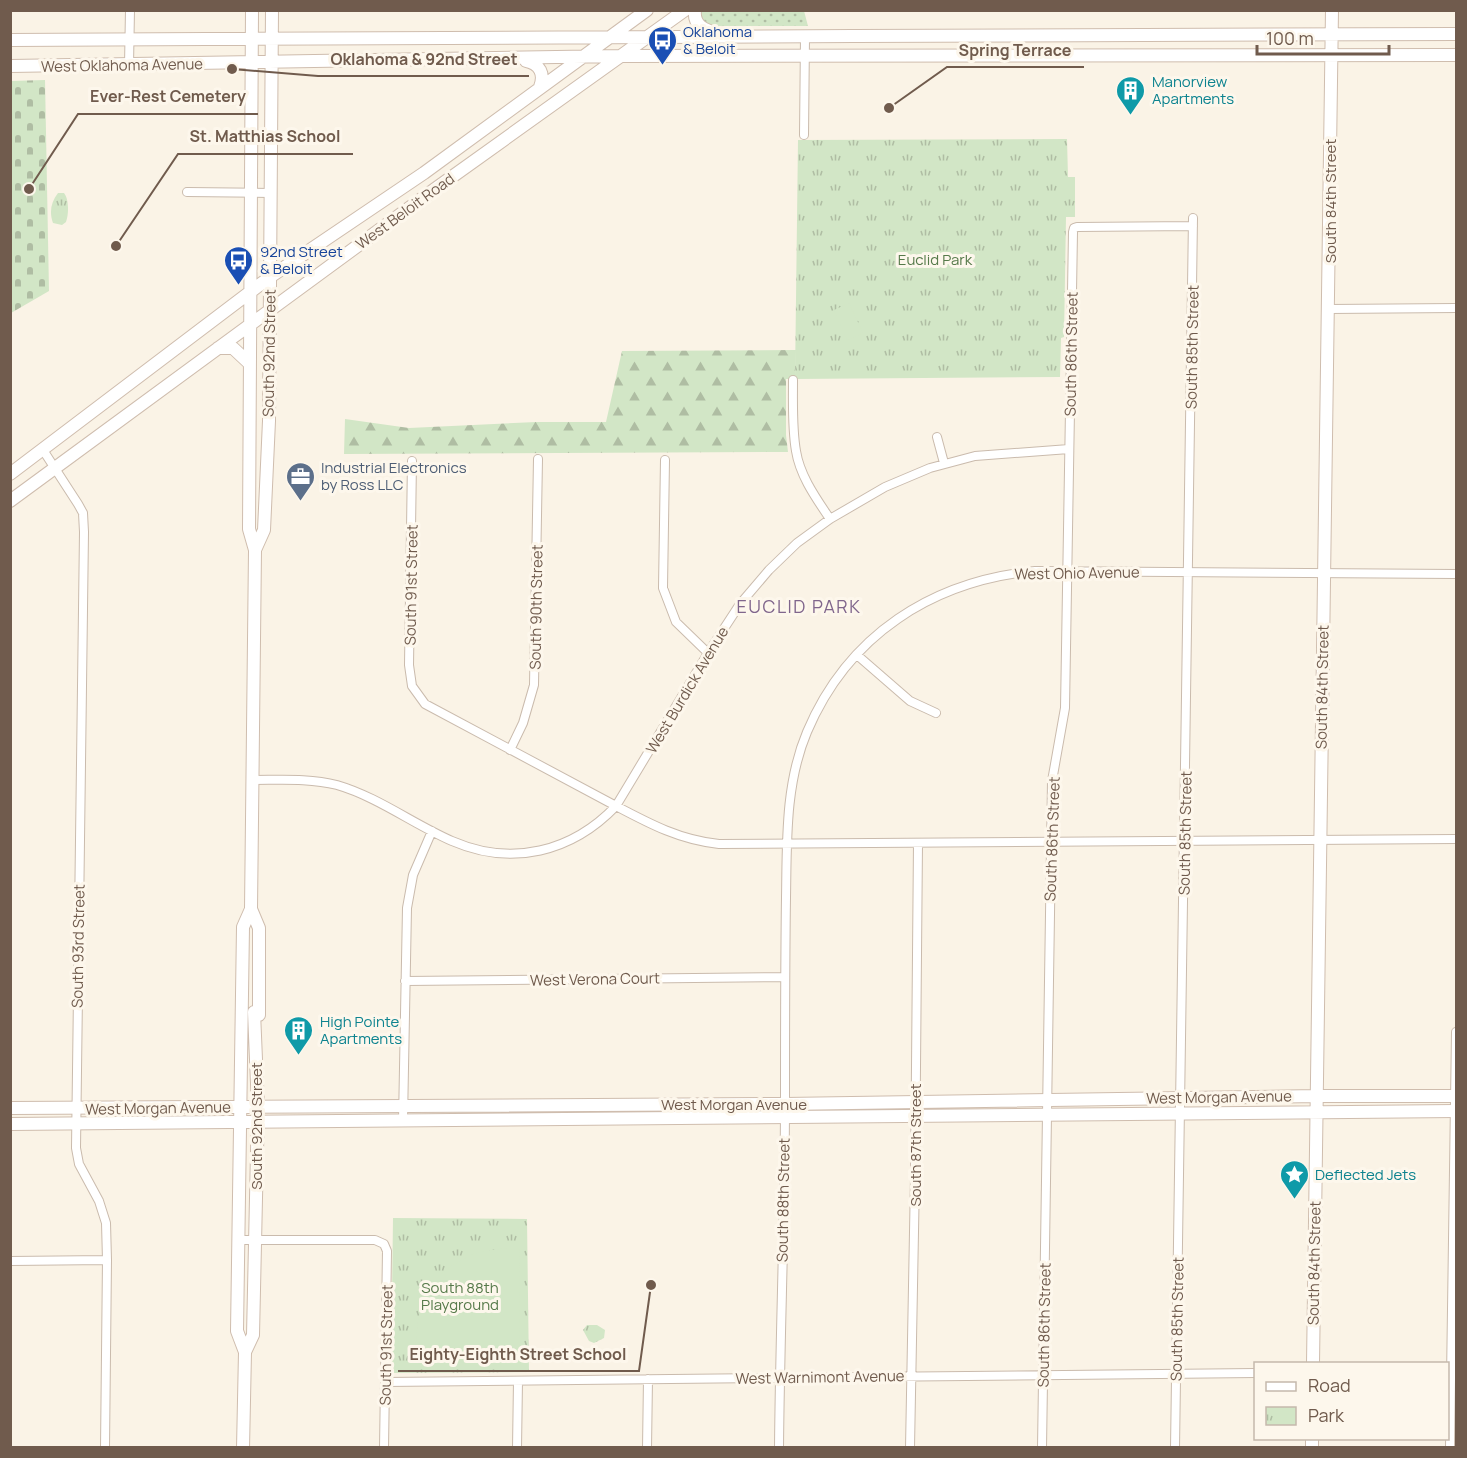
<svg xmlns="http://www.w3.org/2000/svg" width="1467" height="1458" viewBox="0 0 1467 1458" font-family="Manrope,sans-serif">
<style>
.grass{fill:url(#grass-dots)}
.forest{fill:url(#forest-firs)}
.cemetery{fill:url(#cemetery-stones)}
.park{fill:url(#park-tufts)}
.pitch{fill:#d2e6c6}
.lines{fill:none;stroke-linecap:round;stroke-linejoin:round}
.street-casing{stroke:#cabbad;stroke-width:10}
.secondary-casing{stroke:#cfbdae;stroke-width:14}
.street{stroke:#fff;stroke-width:8}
.secondary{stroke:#fff;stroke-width:12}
.labels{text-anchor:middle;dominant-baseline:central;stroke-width:6;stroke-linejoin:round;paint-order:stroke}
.transit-label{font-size:15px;fill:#164399;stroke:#fdf7ec;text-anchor:start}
.street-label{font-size:15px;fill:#705b4d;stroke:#fdf7ec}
.culture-label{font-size:15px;fill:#0d838f;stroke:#fdf7ec;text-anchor:start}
.park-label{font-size:15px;fill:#567a4a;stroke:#fdf7ec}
.service-label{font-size:15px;fill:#4e5e75;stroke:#fdf7ec;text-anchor:start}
.quarter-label{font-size:18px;letter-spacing:1.5px;fill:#80668c;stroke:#fdf7ec}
.leader{fill:none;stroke:#705b4d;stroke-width:2}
.callout-dot{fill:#705b4d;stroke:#fdf7ec;stroke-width:2}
.callout-label{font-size:16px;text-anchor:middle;font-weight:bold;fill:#705b4d;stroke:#fdf7ec;stroke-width:6;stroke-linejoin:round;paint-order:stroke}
</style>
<defs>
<pattern id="grass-dots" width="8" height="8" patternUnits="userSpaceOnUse" patternTransform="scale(1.5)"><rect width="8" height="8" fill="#d2e6c6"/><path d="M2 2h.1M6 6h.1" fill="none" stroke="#afbda3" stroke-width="1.8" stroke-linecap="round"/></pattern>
<pattern id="forest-firs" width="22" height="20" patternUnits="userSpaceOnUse" patternTransform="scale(1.5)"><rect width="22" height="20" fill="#d2e6c6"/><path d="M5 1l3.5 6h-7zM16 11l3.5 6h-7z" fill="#afbda3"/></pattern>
<pattern id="cemetery-stones" width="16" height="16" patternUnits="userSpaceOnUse" patternTransform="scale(1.5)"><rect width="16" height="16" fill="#d2e6c6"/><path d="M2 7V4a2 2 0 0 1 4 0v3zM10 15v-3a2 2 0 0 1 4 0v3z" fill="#afbda3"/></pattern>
<pattern id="park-tufts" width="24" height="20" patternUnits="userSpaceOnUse" patternTransform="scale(1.5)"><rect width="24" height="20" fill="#d2e6c6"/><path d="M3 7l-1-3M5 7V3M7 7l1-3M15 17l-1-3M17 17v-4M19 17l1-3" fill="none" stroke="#afbda3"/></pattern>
</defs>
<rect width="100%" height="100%" fill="#faf3e6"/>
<path class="grass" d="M 701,10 L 804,11 L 808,26 L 712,26 L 702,21 Z"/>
<path class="forest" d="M 796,350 L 795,379 L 786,379 L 786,435 L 788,452 L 344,454 L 345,419 L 409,428 L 536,422 L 606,422 L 622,351 Z"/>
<path class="cemetery" d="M 45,80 L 49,291 L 11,313 L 11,81 Z"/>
<path class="park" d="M 1067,139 L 1068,177 L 1075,177 L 1075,217 L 1066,217 L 1064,337 L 1061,338 L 1060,377 L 795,379 L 798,140 Z
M 58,193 L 64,193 C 69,199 69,214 66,222 L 62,225 L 53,223 C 49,212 51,202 58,193 Z
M 393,1218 L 527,1219 L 529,1372 L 391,1373 Z
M 587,1325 L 597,1325 L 605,1330 L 604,1338 L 594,1343 L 589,1341 L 583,1330 Z"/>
<path class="pitch" d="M 849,303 L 863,333 L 847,340 L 834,310 Z
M 519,1247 L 520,1351 L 515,1356 L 416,1356 C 415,1317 423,1280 460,1261 C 466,1258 471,1254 477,1253 C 490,1249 505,1249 519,1247 Z"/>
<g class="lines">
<defs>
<path id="street" d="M 129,65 L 130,10
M 804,135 L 805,37
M 187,192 L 271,193
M 1329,309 L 1456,308
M 793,380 C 793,404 792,428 796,451 C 800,476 816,498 830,519
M 937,437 L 944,463
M 43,450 L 78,504 L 83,513 L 84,532 L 76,1148 L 79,1164 L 99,1201 L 106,1223 L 107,1260 L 105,1448
M 665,460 L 663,588 L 676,622 L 708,653
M 412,461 L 409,665 L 412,686 L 425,704 L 616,806 L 708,653 L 740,604 L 769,570 L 797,543 L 830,519 L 885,487 L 930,468 L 975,456 L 1069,449
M 857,655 L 910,701 L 936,713
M 510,750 L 523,723 L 534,685 L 538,459
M 254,780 C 281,780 310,778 337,785 C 378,797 413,824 452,841 C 512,867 572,852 616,806 C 650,824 680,840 719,844 L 1456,839
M 405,981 L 784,977
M 403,1121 L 407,908 L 413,875 L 432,831
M 238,1240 L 375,1240 L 384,1244 L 387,1251 L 384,1448
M 10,1261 L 107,1260
M 385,1382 L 1256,1373
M 517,1448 L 518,1381
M 647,1448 L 648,1379
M 779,1448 C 780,1332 785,1217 785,1101 C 785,1033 785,966 786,898 C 787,842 785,784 807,732 C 848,635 932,581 1035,571 L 1456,574
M 910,1448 L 915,1178 L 918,843
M 1042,1448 L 1052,781 L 1065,708 L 1073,232 L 1074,228 L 1077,227 L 1193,226
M 1175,1448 L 1193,218
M 1450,1448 L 1456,1032"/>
<path id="secondary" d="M 695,10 C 693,26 705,30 718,34
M 10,40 C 492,35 974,37 1456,34
M 526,61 C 540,64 545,74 540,87
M 10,66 L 621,56 L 1456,55
M 218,348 L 233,348 L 249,363
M 10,474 L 270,277 L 424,173 L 647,10
M 10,501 L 435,189 L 685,10
M 255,550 L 264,530 L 269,421 L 272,10
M 10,1108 L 785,1104 L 1317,1096 L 1456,1096
M 10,1124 L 1456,1111
M 245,1352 L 253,1335 L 258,1107 L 254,1012 L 259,1015 L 259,928 L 251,909 L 255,550 L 249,529 L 252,10
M 1313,1364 L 1332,10
M 243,1448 L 245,1352 L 237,1331 L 243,927 L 251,909
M 1312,1448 L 1312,1438"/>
</defs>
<use href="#street" class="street-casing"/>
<use href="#secondary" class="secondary-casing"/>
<use href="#street" class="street"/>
<use href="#secondary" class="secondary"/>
</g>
<defs>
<symbol id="bus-pin" viewBox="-11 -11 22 30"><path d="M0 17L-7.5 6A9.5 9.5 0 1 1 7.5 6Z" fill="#1a4fb4" stroke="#fdf7ec"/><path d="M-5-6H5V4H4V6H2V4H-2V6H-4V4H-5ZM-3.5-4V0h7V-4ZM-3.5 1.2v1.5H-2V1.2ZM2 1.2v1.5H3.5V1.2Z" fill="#fff"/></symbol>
<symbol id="building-pin" viewBox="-11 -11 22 30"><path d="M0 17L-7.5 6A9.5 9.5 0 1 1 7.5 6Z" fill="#0f9aa8" stroke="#fdf7ec"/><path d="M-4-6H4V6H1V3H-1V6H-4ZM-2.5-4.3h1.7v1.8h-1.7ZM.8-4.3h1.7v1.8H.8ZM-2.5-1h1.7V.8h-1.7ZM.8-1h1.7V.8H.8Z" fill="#fff"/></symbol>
<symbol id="office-pin" viewBox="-11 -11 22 30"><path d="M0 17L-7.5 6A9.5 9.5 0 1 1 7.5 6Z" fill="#5c6f8a" stroke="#fdf7ec"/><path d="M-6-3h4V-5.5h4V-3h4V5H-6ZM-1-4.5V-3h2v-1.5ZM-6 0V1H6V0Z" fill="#fff"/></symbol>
<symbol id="sight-pin" viewBox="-11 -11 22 30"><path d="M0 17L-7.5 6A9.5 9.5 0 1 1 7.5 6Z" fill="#0f9aa8" stroke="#fdf7ec"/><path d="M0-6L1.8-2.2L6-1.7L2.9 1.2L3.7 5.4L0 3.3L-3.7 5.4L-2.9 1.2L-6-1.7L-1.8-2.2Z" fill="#fff"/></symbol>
</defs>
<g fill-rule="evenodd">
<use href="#bus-pin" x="646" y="24" width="33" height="45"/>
<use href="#building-pin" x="1114" y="74" width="33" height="45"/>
<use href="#bus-pin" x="222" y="244" width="33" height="45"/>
<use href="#office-pin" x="284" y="460" width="33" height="45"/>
<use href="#building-pin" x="282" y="1014" width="33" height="45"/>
<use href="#sight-pin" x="1278" y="1158" width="33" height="45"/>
</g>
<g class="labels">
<g class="transit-label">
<text x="683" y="31">Oklahoma<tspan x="683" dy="17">&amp; Beloit</tspan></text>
<text x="260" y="251">92nd Street<tspan x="260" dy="17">&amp; Beloit</tspan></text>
</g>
<g class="street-label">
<text transform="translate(122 65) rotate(-1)">West Oklahoma Avenue</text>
<text transform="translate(1330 201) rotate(-90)">South 84th Street</text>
<text transform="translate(405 211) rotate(-36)">West Beloit Road</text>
<text transform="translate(1192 347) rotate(-89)">South 85th Street</text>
<text transform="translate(269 353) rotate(-89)">South 92nd Street</text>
<text transform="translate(1071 354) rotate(-89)">South 86th Street</text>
<text transform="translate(1077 573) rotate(-1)">West Ohio Avenue</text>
<text transform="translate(411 585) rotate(-89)">South 91st Street</text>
<text transform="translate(536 607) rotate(-89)">South 90th Street</text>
<text transform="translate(1322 687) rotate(-89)">South 84th Street</text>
<text transform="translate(687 690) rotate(-59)">West Burdick Avenue</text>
<text transform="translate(1185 833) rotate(-89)">South 85th Street</text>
<text transform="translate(1052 839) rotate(-88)">South 86th Street</text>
<text transform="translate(78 946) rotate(-89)">South 93rd Street</text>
<text transform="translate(595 979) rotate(-1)">West Verona Court</text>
<text transform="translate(1219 1097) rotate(-1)">West Morgan Avenue</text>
<text x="734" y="1104">West Morgan Avenue</text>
<text transform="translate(158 1108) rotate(-1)">West Morgan Avenue</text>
<text transform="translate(256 1126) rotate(-90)">South 92nd Street</text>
<text transform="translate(915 1145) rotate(-90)">South 87th Street</text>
<text transform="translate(783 1200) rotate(-89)">South 88th Street</text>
<text transform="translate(1314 1263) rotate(-89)">South 84th Street</text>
<text transform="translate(1177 1319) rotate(-89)">South 85th Street</text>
<text transform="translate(1044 1325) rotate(-89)">South 86th Street</text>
<text transform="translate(386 1345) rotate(-89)">South 91st Street</text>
<text transform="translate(820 1377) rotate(-1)">West Warnimont Avenue</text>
</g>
<g class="culture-label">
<text x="1152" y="81">Manorview<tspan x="1152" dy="17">Apartments</tspan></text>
<text x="320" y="1021">High Pointe<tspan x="320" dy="17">Apartments</tspan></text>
<text x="1315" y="1174">Deflected Jets</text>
</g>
<g class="park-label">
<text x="935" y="259">Euclid Park</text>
<text x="460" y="1287">South 88th<tspan x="460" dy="17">Playground</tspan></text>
</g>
<g class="service-label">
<text x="321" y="467">Industrial Electronics<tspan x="321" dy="17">by Ross LLC</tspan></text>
</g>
<g class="quarter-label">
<text x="799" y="606">EUCLID PARK</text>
</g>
</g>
<path class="leader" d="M889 108L947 67H1084M232 69L318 76H529M29 189L78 114H258M116 246L178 154H353M651 1285L639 1371H398"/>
<g class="callout-dot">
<circle cx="889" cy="108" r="6"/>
<circle cx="232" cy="69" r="6"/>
<circle cx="29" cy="189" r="6"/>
<circle cx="116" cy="246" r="6"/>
<circle cx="651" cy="1285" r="6"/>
</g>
<g class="callout-label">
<text x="1015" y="56">Spring Terrace</text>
<text x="424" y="65">Oklahoma &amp; 92nd Street</text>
<text x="168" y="102">Ever-Rest Cemetery</text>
<text x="265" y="142">St. Matthias School</text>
<text x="518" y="1360">Eighty-Eighth Street School</text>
</g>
<rect width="1467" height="1458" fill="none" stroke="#705b4d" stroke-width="24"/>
<rect x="1254" y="1362" width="195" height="78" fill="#fdf7ec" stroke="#c5b9ac" stroke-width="1.5"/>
<rect x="1266" y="1382" width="30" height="9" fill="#ffffff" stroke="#c5b9ac" stroke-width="1.5"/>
<text x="1308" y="1392" font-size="18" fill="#705b4d">Road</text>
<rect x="1266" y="1407" width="30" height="18" fill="url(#park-tufts)" stroke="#c5b9ac" stroke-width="1.5"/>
<text x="1308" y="1422" font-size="18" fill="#705b4d">Park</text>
<path d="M1257 45v9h132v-9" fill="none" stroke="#705b4d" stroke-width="3"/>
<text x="1266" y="45" font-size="18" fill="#705b4d" stroke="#fdf7ec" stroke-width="4.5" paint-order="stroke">100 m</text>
</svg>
